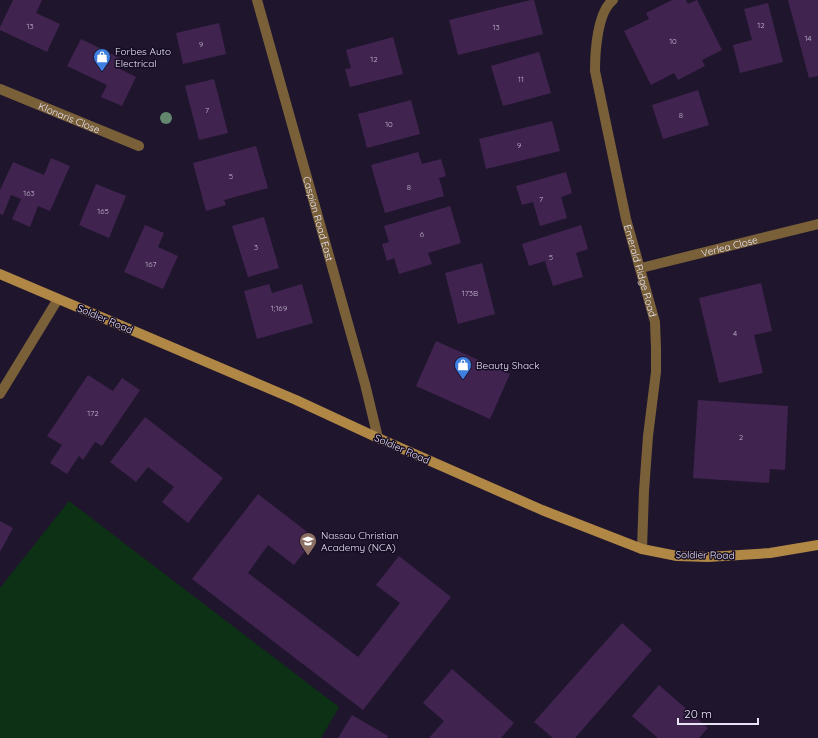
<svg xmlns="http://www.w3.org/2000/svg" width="818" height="738" viewBox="0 0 818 738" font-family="Quicksand,sans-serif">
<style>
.green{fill:#0d3114}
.building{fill:#41234f}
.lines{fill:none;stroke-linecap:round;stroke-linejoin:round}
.service{stroke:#796039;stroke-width:10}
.minor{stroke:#796039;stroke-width:10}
.secondary{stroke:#b08745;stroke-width:10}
.tree{fill:#62866e}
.labels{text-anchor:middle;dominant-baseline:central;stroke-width:3;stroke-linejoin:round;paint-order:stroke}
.number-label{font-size:8px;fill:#beb3cb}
.poi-label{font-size:10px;fill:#e8e3f4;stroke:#160d24;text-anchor:start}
.street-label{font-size:10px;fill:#e8e3f4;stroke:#160d24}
</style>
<rect width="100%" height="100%" fill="#1f162e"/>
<path class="green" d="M 69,501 L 339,707 L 321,738 L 0,738 L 0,588 Z"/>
<path class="building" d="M 13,0 L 42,0 L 36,13 L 60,24 L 47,52 L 0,30 L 0,27 Z
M 531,0 L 534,0 L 543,34 L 458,55 L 449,20 Z
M 672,0 L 686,0 L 688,4 L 697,0 L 722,50 L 702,60 L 705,66 L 678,80 L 674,73 L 651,85 L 624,31 L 649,19 L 646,13 Z
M 788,0 L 818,0 L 818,76 L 809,78 Z
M 768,3 L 783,62 L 740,73 L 733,45 L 752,40 L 744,9 Z
M 219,23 L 226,54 L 183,64 L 176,33 Z
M 393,37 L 403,74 L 350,87 L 345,69 L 351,68 L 346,50 Z
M 81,39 L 120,58 L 116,67 L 136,77 L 122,106 L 101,97 L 107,85 L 67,66 Z
M 539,52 L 551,93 L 503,106 L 491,66 Z
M 214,79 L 228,133 L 199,140 L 185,86 Z
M 698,90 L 709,125 L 663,139 L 652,105 Z
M 411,100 L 420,134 L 367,148 L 358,114 Z
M 552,121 L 560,151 L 486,169 L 479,139 Z
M 256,146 L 268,188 L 224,200 L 226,205 L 206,211 L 193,163 Z
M 418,152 L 422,164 L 441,159 L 446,176 L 439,178 L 444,196 L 385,213 L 371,165 Z
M 51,158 L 70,166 L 50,211 L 38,206 L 30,227 L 12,219 L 21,199 L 11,195 L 3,215 L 0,214 L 0,190 L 13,162 L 44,175 Z
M 566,172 L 572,193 L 561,197 L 567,218 L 540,226 L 533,202 L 522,205 L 516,186 Z
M 96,184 L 126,196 L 109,238 L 79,225 Z
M 450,206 L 461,243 L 428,253 L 432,264 L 399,274 L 394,258 L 387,261 L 382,244 L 389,242 L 384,226 Z
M 264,217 L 279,268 L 248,277 L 232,226 Z
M 145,225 L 164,233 L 158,247 L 178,256 L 163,289 L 124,272 Z
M 581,225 L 588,249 L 576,253 L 583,277 L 553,286 L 545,261 L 529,266 L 522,244 Z
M 482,263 L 495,314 L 458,324 L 445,273 Z
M 761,283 L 772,331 L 754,335 L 763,373 L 719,383 L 699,298 Z
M 269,284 L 272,293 L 302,284 L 313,323 L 257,339 L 244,291 Z
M 436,341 L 510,374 L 490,419 L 416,386 Z
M 88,375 L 113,391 L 122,378 L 140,390 L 102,446 L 95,442 L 83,460 L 79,456 L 67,474 L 50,463 L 62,445 L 47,436 Z
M 698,400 L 788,406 L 785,470 L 770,469 L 769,483 L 693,478 Z
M 145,417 L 223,478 L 188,523 L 162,502 L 174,487 L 148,467 L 136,482 L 110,462 Z
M 258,494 L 315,538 L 294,565 L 268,545 L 248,573 L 358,657 L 400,603 L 376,585 L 399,556 L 451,597 L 363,710 L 192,579 Z
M 0,521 L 13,528 L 0,552 Z
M 622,623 L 652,650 L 575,738 L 553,738 L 534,722 Z
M 452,669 L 514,723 L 501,738 L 429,738 L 444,721 L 423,703 Z
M 659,685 L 708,728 L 699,738 L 658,738 L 632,716 Z
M 352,715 L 388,736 L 387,738 L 338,738 Z"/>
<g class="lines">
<path class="service" d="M 0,394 L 58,299"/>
<g class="minor">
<path id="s1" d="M 257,0 L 365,384 L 378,438"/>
<path id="s2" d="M 613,0 C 597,12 595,53 595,71 L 626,219 L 655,322 L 656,348 L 656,372 L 648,436 L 644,491 L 642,549"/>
<path id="s3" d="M 0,89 L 139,146"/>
<path id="s4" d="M 641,268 L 818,224"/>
</g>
<path class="secondary" d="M 0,274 L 296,400 L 378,438 L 542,510 L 642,549 L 677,556 L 708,557 L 770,553 L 818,545"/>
</g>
<circle class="tree" cx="166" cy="118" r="6"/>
<defs>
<symbol id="shop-pin" viewBox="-11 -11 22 30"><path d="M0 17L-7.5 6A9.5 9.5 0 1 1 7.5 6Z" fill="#3f7fe0" stroke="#160d24"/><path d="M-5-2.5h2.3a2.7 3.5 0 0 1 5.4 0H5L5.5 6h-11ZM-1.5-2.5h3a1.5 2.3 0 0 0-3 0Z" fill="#fff"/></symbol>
<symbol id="school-pin" viewBox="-11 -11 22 30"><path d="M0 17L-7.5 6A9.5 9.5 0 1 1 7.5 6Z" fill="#8d6e63" stroke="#160d24"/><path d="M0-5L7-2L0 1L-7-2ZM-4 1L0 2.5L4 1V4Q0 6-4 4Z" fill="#fff"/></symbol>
</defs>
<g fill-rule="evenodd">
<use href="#shop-pin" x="92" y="47" width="20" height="27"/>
<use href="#shop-pin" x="453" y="355" width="20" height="27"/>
<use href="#school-pin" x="298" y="531" width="20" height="27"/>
</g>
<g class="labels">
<g class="number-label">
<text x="761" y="25">12</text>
<text x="30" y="26">13</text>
<text x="496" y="27">13</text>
<text x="808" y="38">14</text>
<text x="673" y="41">10</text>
<text x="201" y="44">9</text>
<text x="374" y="59">12</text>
<text x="521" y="79">11</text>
<text x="207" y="110">7</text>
<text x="681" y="115">8</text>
<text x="389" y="124">10</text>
<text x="519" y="145">9</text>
<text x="231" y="176">5</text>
<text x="409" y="187">8</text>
<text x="29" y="193">163</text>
<text x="541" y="199">7</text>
<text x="103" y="211">165</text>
<text x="422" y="234">6</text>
<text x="256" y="247">3</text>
<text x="551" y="257">5</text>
<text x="151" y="264">167</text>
<text x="470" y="293">173B</text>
<text x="279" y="308">1;169</text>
<text x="735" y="333">4</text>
<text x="93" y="413">172</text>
<text x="741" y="437">2</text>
</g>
<g class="poi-label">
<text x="115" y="51">Forbes Auto<tspan x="115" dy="12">Electrical</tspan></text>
<text x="476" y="365">Beauty Shack</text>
<text x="321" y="535">Nassau Christian<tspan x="321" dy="12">Academy (NCA)</tspan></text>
</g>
<g class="street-label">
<text stroke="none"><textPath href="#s3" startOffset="75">Klonaris Close</textPath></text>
<text stroke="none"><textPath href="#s1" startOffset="227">Caspian Road East</textPath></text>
<text stroke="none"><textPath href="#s4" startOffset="91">Verlea Close</textPath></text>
<text stroke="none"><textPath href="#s2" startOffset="280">Emerald Ridge Road</textPath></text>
<text transform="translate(105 319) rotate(23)">Soldier Road</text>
<text transform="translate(402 449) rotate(24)">Soldier Road</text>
<text transform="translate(705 555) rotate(1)">Soldier Road</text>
</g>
</g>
<path d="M678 718v6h80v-6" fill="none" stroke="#e8e3f4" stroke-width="2"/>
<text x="684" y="718" font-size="12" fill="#e8e3f4" stroke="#160d24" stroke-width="3" paint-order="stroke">20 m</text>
</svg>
